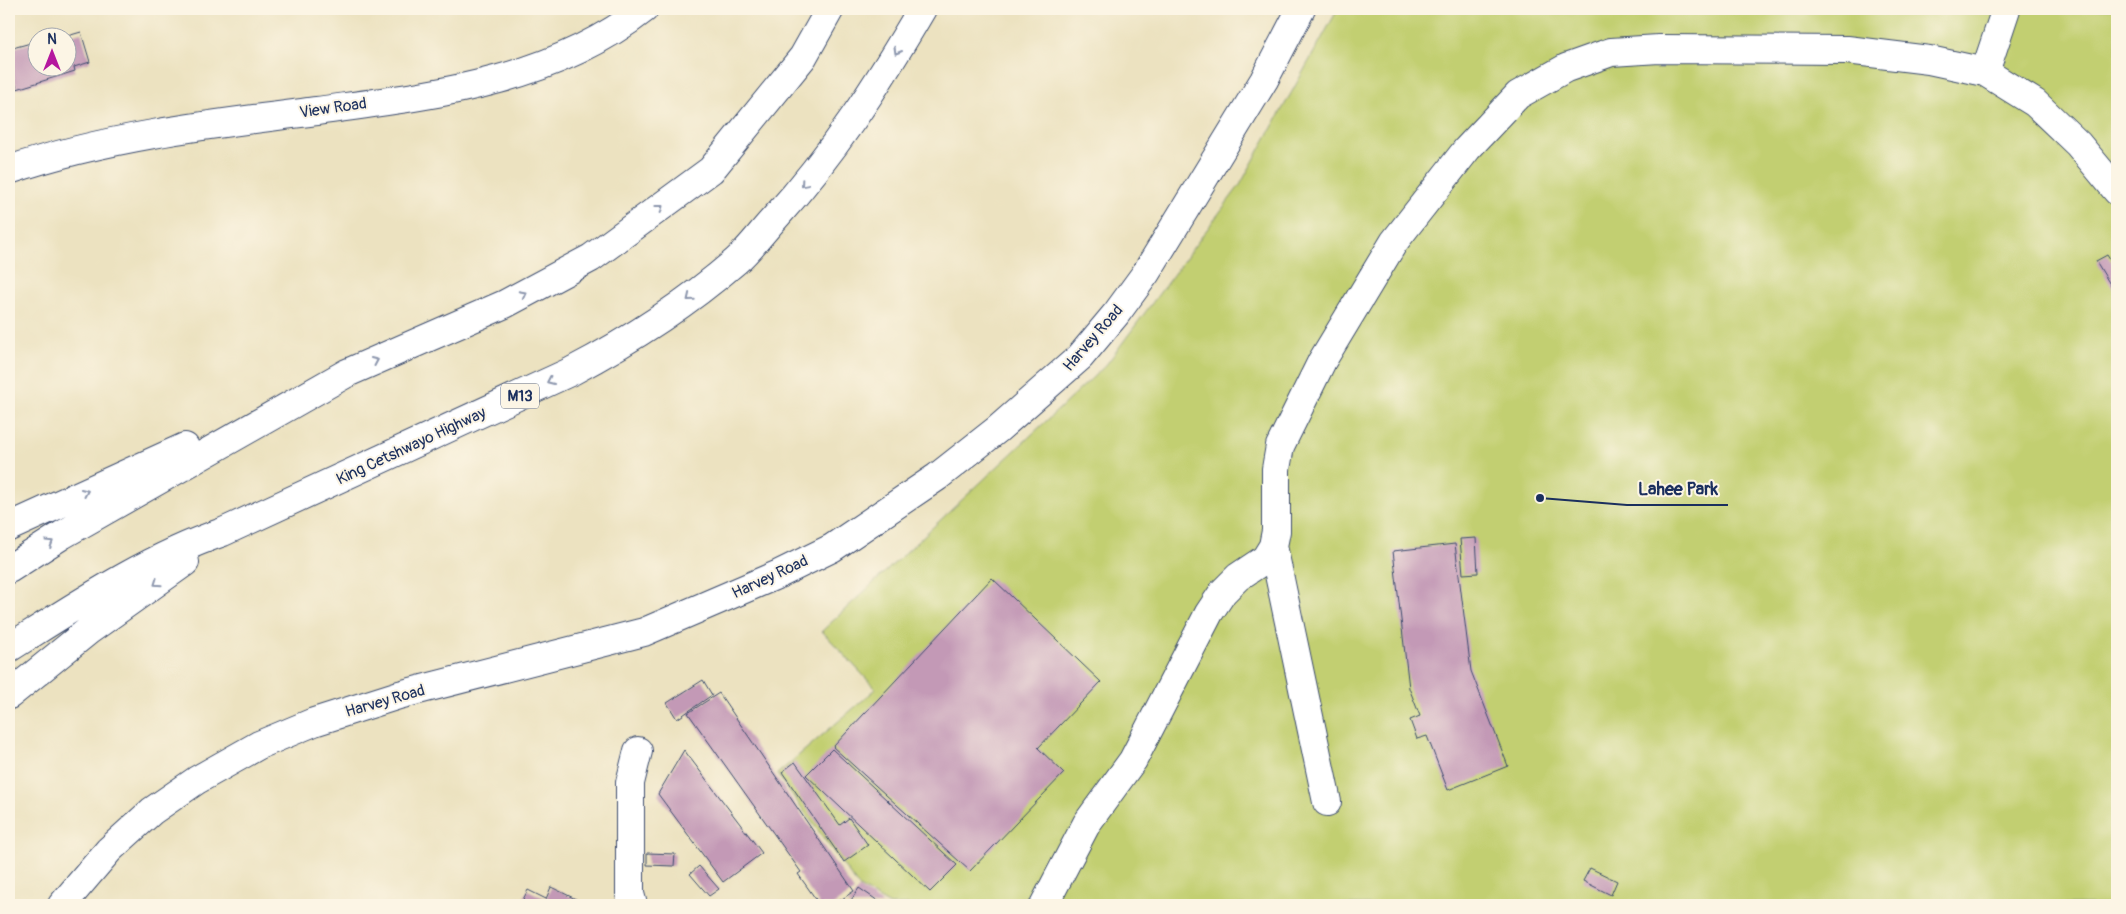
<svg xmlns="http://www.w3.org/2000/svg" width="2126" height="914" viewBox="0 0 2126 914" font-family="Pangolin,sans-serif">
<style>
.green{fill:#c2cf71;stroke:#6e7f68}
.building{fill:#c399b6}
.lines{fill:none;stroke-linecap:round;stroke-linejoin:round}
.minor-casing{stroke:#3a4a6d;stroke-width:30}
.highway-casing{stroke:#3a4a6d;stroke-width:30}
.minor{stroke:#fff;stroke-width:28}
.highway{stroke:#fff;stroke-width:28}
.oneway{stroke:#8d97ae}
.labels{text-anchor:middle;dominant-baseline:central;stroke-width:4;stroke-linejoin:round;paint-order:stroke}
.shield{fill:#fcf5e5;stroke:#5e6a86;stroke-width:1}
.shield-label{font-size:15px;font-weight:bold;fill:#1b2f5e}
.street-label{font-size:16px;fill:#1b2f5e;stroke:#fcf5e5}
.leader{fill:none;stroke:#1b2f5e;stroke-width:2}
.callout-dot{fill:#1b2f5e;stroke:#fcf5e5;stroke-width:2}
.callout-label{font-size:18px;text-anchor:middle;font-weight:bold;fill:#1b2f5e;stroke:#fcf5e5;stroke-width:4;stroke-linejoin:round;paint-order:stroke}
</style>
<rect width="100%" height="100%" fill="#fcf5e5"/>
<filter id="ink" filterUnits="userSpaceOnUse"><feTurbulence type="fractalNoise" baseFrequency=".02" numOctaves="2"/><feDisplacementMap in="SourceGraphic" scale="10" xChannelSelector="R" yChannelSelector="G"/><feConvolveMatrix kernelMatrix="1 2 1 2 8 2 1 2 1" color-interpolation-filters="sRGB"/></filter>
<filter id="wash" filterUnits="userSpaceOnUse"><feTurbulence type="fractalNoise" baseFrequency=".0096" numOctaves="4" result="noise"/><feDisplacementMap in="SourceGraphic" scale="20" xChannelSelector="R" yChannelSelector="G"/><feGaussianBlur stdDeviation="1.12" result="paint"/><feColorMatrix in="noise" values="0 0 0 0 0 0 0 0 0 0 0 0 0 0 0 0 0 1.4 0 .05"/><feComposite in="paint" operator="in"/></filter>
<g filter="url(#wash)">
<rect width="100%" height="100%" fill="#ece2c0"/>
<path class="green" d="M 1338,9 L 2117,9 L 2117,905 L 890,905 L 859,887 L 777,774 L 876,689 L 822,631 L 1106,365 L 1240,185 Z"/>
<g id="blocks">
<path class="building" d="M 81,32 L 90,62 L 74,67 L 75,71 L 17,89 L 9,61 L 9,49 L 38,41 L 38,68 L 68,68 L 68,38 L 49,37 L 63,33 L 64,37 Z
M 2107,255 L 2117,271 L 2117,296 L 2096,261 Z
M 1476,538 L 1478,573 L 1463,574 L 1460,539 Z
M 1455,544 L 1471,671 L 1508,766 L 1448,790 L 1427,736 L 1417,739 L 1410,720 L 1420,716 L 1409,688 L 1393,551 Z
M 992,578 L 1101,682 L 1038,748 L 1064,773 L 970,871 L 833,747 Z
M 703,680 L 712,695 L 677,719 L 667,703 Z
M 719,693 L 854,891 L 833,905 L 820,905 L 798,874 L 801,872 L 688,713 Z
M 832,749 L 957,865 L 930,892 L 806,775 Z
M 684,750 L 762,853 L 723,882 L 658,794 Z
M 795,762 L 840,825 L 849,818 L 868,845 L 844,862 L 782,772 Z
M 647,853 L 675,854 L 674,866 L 647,865 Z
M 699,866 L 719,889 L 709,896 L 690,874 Z
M 1590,868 L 1617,881 L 1611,895 L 1583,881 Z
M 551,887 L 588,905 L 520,905 L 528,890 L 546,899 Z
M 859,888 L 884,905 L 848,905 Z"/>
</g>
</g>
<g filter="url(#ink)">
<use href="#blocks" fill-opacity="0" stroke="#3a4a6d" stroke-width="1"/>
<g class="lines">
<defs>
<path id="minor" d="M 1985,72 L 2006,9
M 9,170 C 108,136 213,124 317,111 C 432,95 550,83 644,9
M 1273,546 L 1327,802
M 62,905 L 109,850 L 152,811 L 197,780 L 259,745 L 314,722 L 399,695 L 644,632 L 779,574 L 832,548 L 937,477 L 998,429 L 1080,357 L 1116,314 L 1146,273 L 1264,80 L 1301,9
M 633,905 L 630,894 L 630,783 L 638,751
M 1044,905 L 1087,823 L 1133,760 L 1209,613 L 1223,592 L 1238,577 L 1265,559 L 1273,546 L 1276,531 L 1276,469 L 1280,446 L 1322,361 L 1394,242 L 1467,149 L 1518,95 L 1566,68 L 1611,52 L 1659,49 L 1847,50 L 1929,60 L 1985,72 L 2035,103 L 2078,144 L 2117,191"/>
<path id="highway" d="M 9,527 L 185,447
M 9,569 L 62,535 L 347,373 L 505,304 L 591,258 L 711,170 L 803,57 L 830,9
M 9,648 C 77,605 147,558 223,532 L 572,371 C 631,340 685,305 736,261 C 750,249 761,233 774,219 C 833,154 878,84 922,9
M 9,695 L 88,631 L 185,562"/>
</defs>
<use href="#minor" class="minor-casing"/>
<use href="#highway" class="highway-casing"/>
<use href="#minor" class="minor"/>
<use href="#highway" class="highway"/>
</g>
<defs><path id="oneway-chevron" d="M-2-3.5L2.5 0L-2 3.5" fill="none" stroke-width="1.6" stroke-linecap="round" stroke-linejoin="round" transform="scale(1.25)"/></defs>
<g class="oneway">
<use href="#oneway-chevron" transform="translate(897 51) rotate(120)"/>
<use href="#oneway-chevron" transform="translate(804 184) rotate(131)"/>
<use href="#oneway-chevron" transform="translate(660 208) rotate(-37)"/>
<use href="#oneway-chevron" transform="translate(523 294) rotate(-28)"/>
<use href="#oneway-chevron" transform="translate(690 298) rotate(141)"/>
<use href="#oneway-chevron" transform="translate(375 361) rotate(-24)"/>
<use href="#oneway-chevron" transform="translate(550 381) rotate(155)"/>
<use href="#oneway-chevron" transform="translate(85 492) rotate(-24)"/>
<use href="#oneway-chevron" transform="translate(50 543) rotate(-32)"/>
<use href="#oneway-chevron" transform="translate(157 583) rotate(145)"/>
</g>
</g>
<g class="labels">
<rect class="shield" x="501" y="383.5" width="38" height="25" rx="4"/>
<g class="shield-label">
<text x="520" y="396">M13</text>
</g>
<g class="street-label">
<text transform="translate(333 108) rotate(-8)">View Road</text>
<text transform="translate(1093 338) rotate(-49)">Harvey Road</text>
<text transform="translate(411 446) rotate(-25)">King Cetshwayo Highway</text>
<text transform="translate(770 577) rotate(-25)">Harvey Road</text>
<text transform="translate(385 701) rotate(-16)">Harvey Road</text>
</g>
</g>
<path class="leader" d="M1540 498L1627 505H1728"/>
<circle class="callout-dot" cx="1540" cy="498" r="5"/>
<g class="callout-label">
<text x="1678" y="495">Lahee Park</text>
</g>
<rect width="2126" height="914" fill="none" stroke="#fcf5e5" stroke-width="30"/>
<g transform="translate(52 52)"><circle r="24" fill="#fcf5e5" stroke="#a2a6af"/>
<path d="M0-4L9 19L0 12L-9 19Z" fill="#b5179e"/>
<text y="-8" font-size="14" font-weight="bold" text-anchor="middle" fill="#1b2f5e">N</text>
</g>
</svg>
